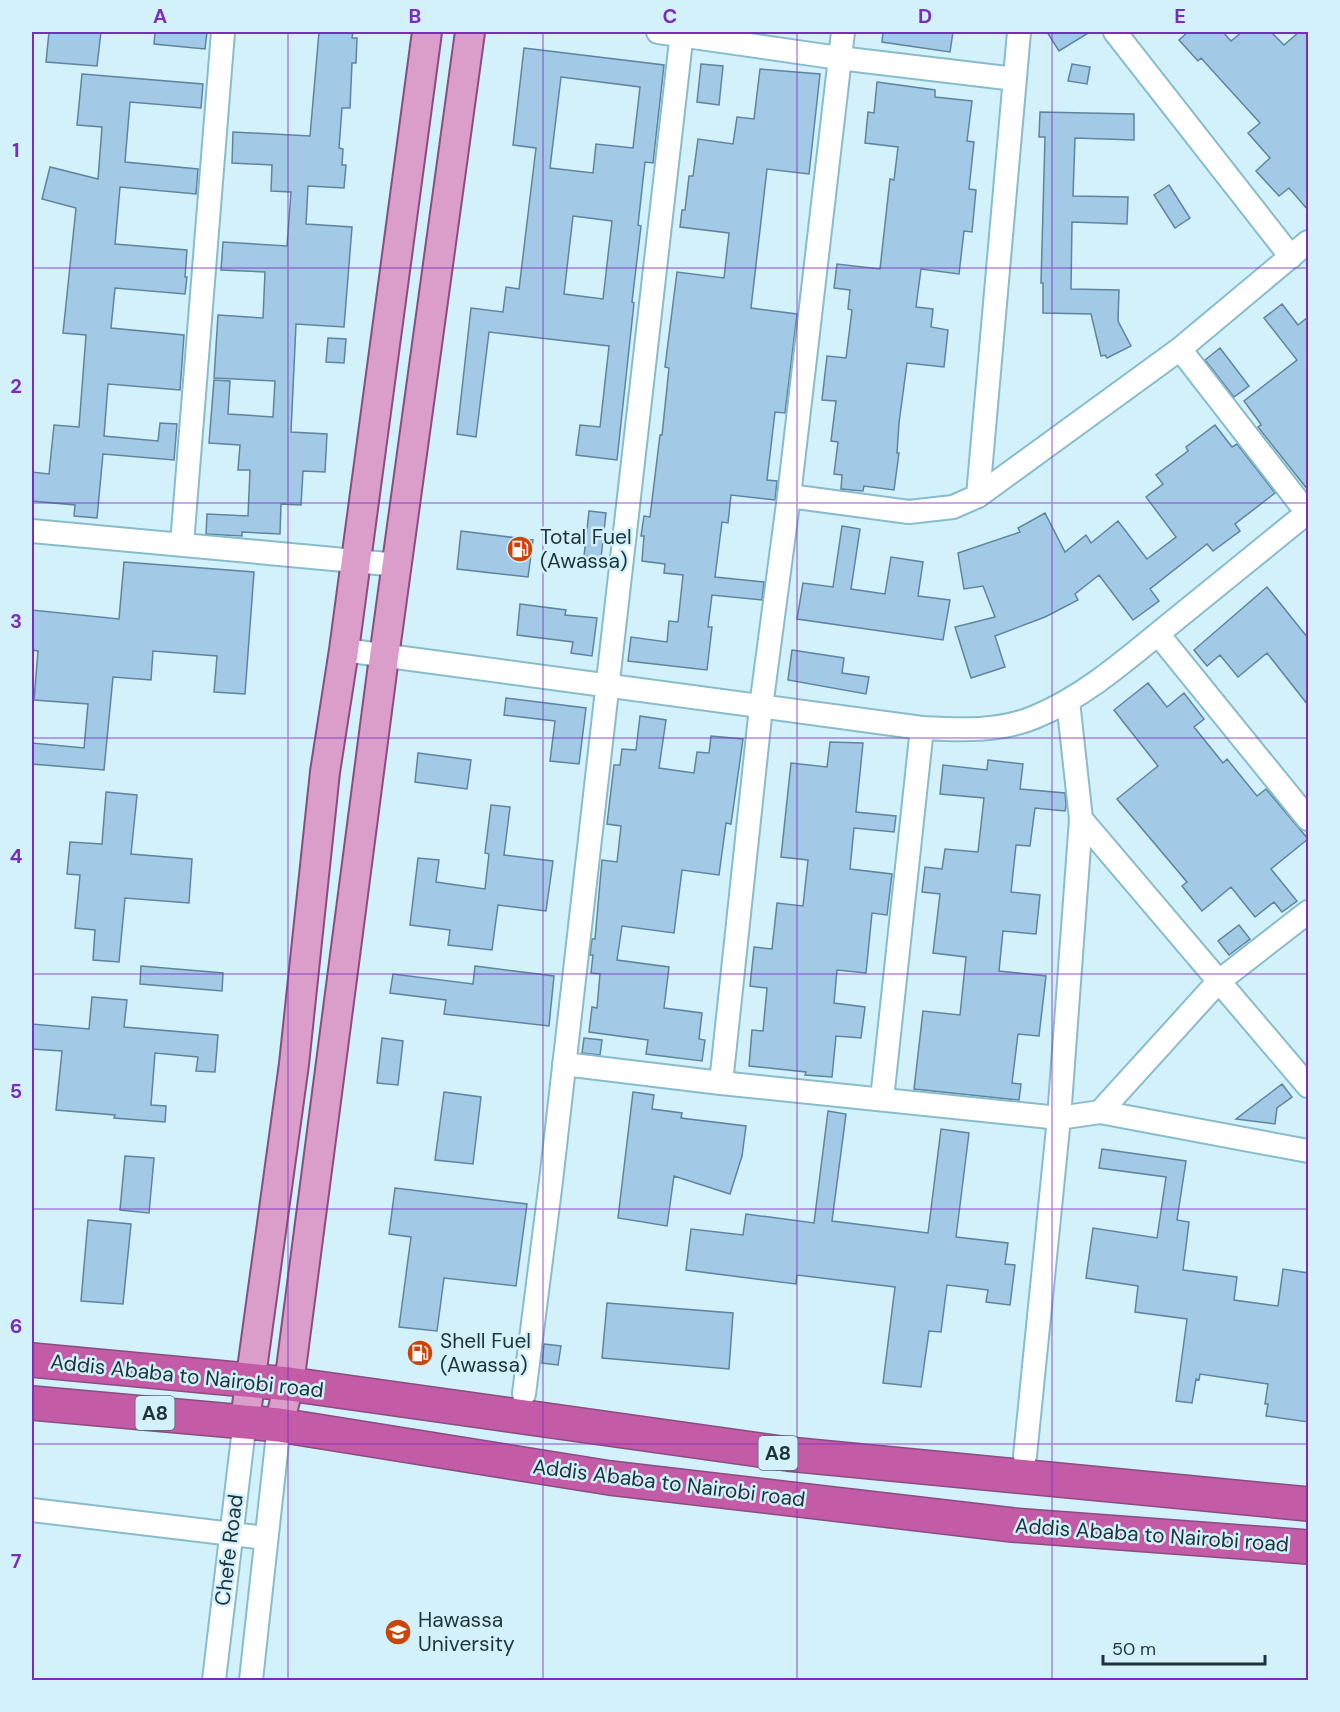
<svg xmlns="http://www.w3.org/2000/svg" width="1340" height="1712" viewBox="0 0 1340 1712" font-family="'DM Sans',sans-serif">
<style>
.building{fill:#a2cae6;stroke:#5f849e;stroke-width:1.5;fill-rule:evenodd}
.lines{fill:none;stroke-linecap:round;stroke-linejoin:round}
.minor-casing{stroke:#89bccb;stroke-width:26}
.major-casing{stroke:#894d80;stroke-width:32}
.highway-casing{stroke:#894d80;stroke-width:36}
.minor{stroke:#fff;stroke-width:22}
.major{stroke:#db9dca;stroke-width:28}
.highway{stroke:#c35ba6;stroke-width:33}
.grid{fill:none;stroke:#7b2cbf;stroke-width:1.5;stroke-opacity:0.55}
.labels{text-anchor:middle;dominant-baseline:central;stroke-width:5;stroke-linejoin:round;paint-order:stroke}
.shield{fill:#d2f1fb;stroke:#546c73;stroke-width:1.5}
.shield-label{font-size:20px;font-weight:bold;fill:#1e3339}
.poi-label{font-size:21px;fill:#1e3339;stroke:#d2f1fb;text-anchor:start}
.street-label{font-size:21px;fill:#1e3339;stroke:#d2f1fb}
.neatline{fill:none;stroke:#7b2cbf;stroke-width:2}
.grid-label{font-size:20px;text-anchor:middle;font-weight:bold;fill:#7b2cbf}
</style>
<rect width="100%" height="100%" fill="#d2f1fb"/>
<path class="building" d="M 49,32 L 101,32 L 97,66 L 46,62 Z
M 155,32 L 207,32 L 205,49 L 154,44 Z
M 319,32 L 353,32 L 352,38 L 357,38 L 356,63 L 352,63 L 350,108 L 342,108 L 339,148 L 343,149 L 342,165 L 346,165 L 344,188 L 308,186 L 306,224 L 352,227 L 344,327 L 296,324 L 291,432 L 327,434 L 325,472 L 303,471 L 301,505 L 281,504 L 280,534 L 242,532 L 242,536 L 206,534 L 207,514 L 248,516 L 250,470 L 238,470 L 240,445 L 209,443 L 214,380 L 230,381 L 228,414 L 273,417 L 275,381 L 214,378 L 218,315 L 263,318 L 265,272 L 221,270 L 223,242 L 287,246 L 291,192 L 271,191 L 272,165 L 232,163 L 233,132 L 310,136 Z
M 883,32 L 953,32 L 950,52 L 882,42 Z
M 1047,32 L 1090,32 L 1059,51 Z
M 1188,32 L 1223,32 L 1231,41 L 1242,32 L 1271,32 L 1284,45 L 1299,32 L 1308,32 L 1308,210 L 1289,188 L 1279,196 L 1256,171 L 1270,158 L 1248,133 L 1260,123 L 1201,58 L 1198,61 L 1179,40 Z
M 524,48 L 664,65 L 653,163 L 645,162 L 638,225 L 641,226 L 632,302 L 634,303 L 617,460 L 576,455 L 580,425 L 600,427 L 609,346 L 489,332 L 476,437 L 457,434 L 471,308 L 503,312 L 506,287 L 519,289 L 536,148 L 513,145 ZM 561,77 L 640,87 L 633,148 L 596,144 L 593,173 L 550,168 ZM 573,216 L 612,221 L 603,299 L 564,294 Z
M 701,64 L 723,66 L 719,105 L 697,102 Z
M 1072,64 L 1090,67 L 1087,84 L 1068,81 Z
M 760,69 L 820,74 L 809,174 L 767,169 L 751,308 L 797,314 L 785,413 L 775,412 L 767,480 L 777,481 L 775,500 L 731,495 L 728,523 L 722,522 L 715,577 L 764,582 L 762,600 L 712,595 L 708,627 L 712,627 L 707,670 L 628,661 L 631,637 L 667,642 L 669,621 L 678,622 L 683,575 L 664,573 L 665,564 L 642,561 L 644,536 L 641,536 L 644,516 L 650,517 L 660,435 L 662,435 L 669,368 L 665,367 L 677,272 L 724,278 L 729,233 L 680,227 L 682,210 L 685,210 L 689,176 L 693,176 L 698,139 L 733,144 L 737,117 L 754,119 Z
M 82,74 L 203,84 L 201,108 L 130,102 L 125,162 L 198,169 L 196,194 L 120,187 L 115,244 L 187,250 L 185,277 L 187,277 L 185,294 L 115,288 L 111,328 L 184,335 L 182,363 L 180,390 L 108,384 L 104,436 L 158,441 L 160,423 L 177,424 L 174,460 L 103,454 L 97,518 L 74,516 L 75,505 L 32,501 L 32,472 L 49,474 L 54,425 L 79,427 L 86,335 L 63,333 L 76,208 L 42,199 L 50,167 L 98,179 L 102,127 L 77,125 Z
M 877,82 L 935,90 L 935,97 L 972,101 L 967,141 L 974,142 L 969,189 L 976,190 L 972,232 L 964,231 L 959,274 L 921,269 L 916,307 L 933,309 L 931,327 L 948,330 L 944,367 L 907,363 L 899,423 L 897,453 L 899,453 L 894,490 L 864,486 L 863,491 L 841,489 L 842,475 L 834,474 L 838,442 L 831,441 L 836,401 L 822,400 L 827,356 L 846,358 L 852,310 L 848,309 L 850,290 L 834,288 L 837,264 L 880,269 L 890,179 L 894,180 L 898,147 L 865,143 L 868,112 L 874,113 Z
M 1040,112 L 1134,114 L 1134,140 L 1075,138 L 1073,196 L 1128,197 L 1127,224 L 1072,222 L 1071,289 L 1119,290 L 1118,321 L 1131,346 L 1107,358 L 1105,355 L 1101,356 L 1091,314 L 1043,313 L 1043,283 L 1041,283 L 1045,137 L 1039,137 Z
M 1169,185 L 1190,218 L 1175,228 L 1154,195 Z
M 1282,304 L 1298,325 L 1308,317 L 1308,490 L 1258,427 L 1261,425 L 1260,423 L 1244,401 L 1297,360 L 1264,318 Z
M 328,338 L 346,339 L 344,363 L 326,362 Z
M 1220,348 L 1249,386 L 1234,397 L 1205,360 Z
M 1215,425 L 1232,447 L 1237,444 L 1275,493 L 1235,524 L 1240,531 L 1213,551 L 1207,544 L 1150,589 L 1159,601 L 1133,620 L 1099,575 L 1075,594 L 1078,600 L 1045,617 L 995,636 L 1005,667 L 971,678 L 955,627 L 995,617 L 983,586 L 964,589 L 958,553 L 1020,532 L 1018,528 L 1045,513 L 1065,552 L 1086,535 L 1091,543 L 1118,521 L 1147,559 L 1176,537 L 1146,497 L 1163,484 L 1156,475 L 1188,451 L 1186,447 Z
M 589,511 L 606,513 L 601,558 L 584,556 Z
M 842,526 L 860,529 L 851,589 L 885,594 L 891,557 L 923,562 L 918,596 L 950,600 L 943,640 L 797,619 L 803,583 L 833,587 Z
M 461,531 L 533,540 L 528,577 L 457,569 Z
M 124,562 L 254,572 L 245,694 L 214,692 L 217,656 L 153,651 L 151,680 L 113,677 L 104,770 L 32,764 L 32,743 L 84,748 L 88,704 L 34,700 L 38,651 L 32,650 L 32,610 L 119,619 Z
M 1267,587 L 1308,638 L 1308,705 L 1267,653 L 1238,677 L 1220,655 L 1207,666 L 1194,650 Z
M 520,604 L 566,610 L 565,615 L 597,618 L 592,656 L 571,653 L 573,642 L 517,635 Z
M 792,650 L 844,658 L 842,673 L 869,677 L 866,694 L 788,680 Z
M 1148,683 L 1167,707 L 1184,693 L 1204,719 L 1194,727 L 1223,763 L 1227,759 L 1257,796 L 1266,789 L 1308,839 L 1271,869 L 1297,901 L 1282,912 L 1274,902 L 1255,917 L 1231,887 L 1202,911 L 1182,886 L 1187,882 L 1117,799 L 1158,766 L 1114,710 Z
M 506,698 L 586,708 L 579,764 L 550,761 L 555,721 L 504,715 Z
M 640,716 L 666,720 L 659,768 L 694,773 L 697,752 L 709,753 L 711,736 L 743,739 L 731,824 L 726,823 L 719,875 L 682,870 L 674,933 L 622,926 L 617,960 L 669,967 L 664,1008 L 702,1013 L 699,1039 L 705,1040 L 702,1061 L 646,1054 L 648,1040 L 589,1032 L 592,1007 L 597,1008 L 600,974 L 591,973 L 593,955 L 590,955 L 592,939 L 595,939 L 602,860 L 617,862 L 621,826 L 607,824 L 614,765 L 620,765 L 622,749 L 636,750 Z
M 830,742 L 863,743 L 856,812 L 896,816 L 894,832 L 854,828 L 850,869 L 892,874 L 887,915 L 872,913 L 866,973 L 837,970 L 834,1003 L 865,1007 L 861,1038 L 836,1036 L 832,1077 L 805,1075 L 806,1072 L 749,1066 L 752,1030 L 763,1031 L 767,988 L 750,986 L 754,947 L 772,949 L 777,903 L 803,906 L 808,860 L 781,857 L 791,763 L 827,767 Z
M 418,753 L 471,760 L 467,789 L 415,782 Z
M 988,760 L 1023,764 L 1020,789 L 1065,793 L 1066,806 L 1065,811 L 1035,808 L 1030,846 L 1016,845 L 1011,892 L 1040,895 L 1036,934 L 1003,931 L 999,971 L 1046,976 L 1039,1036 L 1018,1034 L 1012,1083 L 1021,1084 L 1019,1100 L 914,1089 L 923,1011 L 960,1015 L 966,957 L 933,953 L 940,894 L 922,892 L 925,867 L 942,869 L 945,849 L 978,852 L 984,798 L 940,794 L 943,765 L 987,770 Z
M 106,792 L 137,795 L 131,854 L 192,859 L 189,903 L 125,898 L 119,962 L 93,960 L 95,930 L 75,928 L 80,875 L 67,874 L 70,842 L 102,844 Z
M 491,805 L 510,807 L 504,855 L 553,861 L 546,911 L 498,905 L 492,950 L 448,945 L 450,930 L 410,925 L 418,858 L 439,860 L 436,882 L 485,889 L 489,854 L 485,853 Z
M 1239,925 L 1250,939 L 1229,955 L 1218,941 Z
M 141,966 L 223,973 L 222,991 L 140,984 Z
M 475,966 L 554,976 L 549,1026 L 444,1014 L 446,1000 L 390,993 L 393,974 L 473,984 Z
M 92,997 L 127,1000 L 124,1027 L 218,1035 L 215,1072 L 196,1071 L 198,1057 L 155,1053 L 151,1105 L 166,1106 L 165,1122 L 114,1118 L 115,1115 L 56,1110 L 62,1051 L 32,1049 L 32,1024 L 89,1029 Z
M 382,1038 L 403,1041 L 398,1085 L 377,1083 Z
M 584,1038 L 602,1040 L 600,1055 L 582,1053 Z
M 1282,1084 L 1292,1097 L 1277,1108 L 1275,1124 L 1236,1119 Z
M 444,1092 L 481,1097 L 473,1164 L 435,1160 Z
M 633,1092 L 654,1095 L 652,1109 L 682,1113 L 681,1118 L 746,1126 L 742,1156 L 730,1194 L 674,1176 L 667,1226 L 618,1218 Z
M 828,1111 L 846,1114 L 832,1221 L 928,1233 L 941,1129 L 969,1133 L 956,1237 L 1008,1243 L 1005,1264 L 1015,1265 L 1010,1305 L 986,1302 L 988,1290 L 947,1285 L 941,1332 L 929,1331 L 921,1387 L 883,1383 L 895,1287 L 797,1275 L 796,1284 L 686,1270 L 691,1229 L 743,1235 L 746,1214 L 814,1223 Z
M 1102,1149 L 1186,1161 L 1177,1220 L 1189,1222 L 1183,1270 L 1237,1277 L 1234,1300 L 1278,1306 L 1283,1269 L 1308,1273 L 1308,1422 L 1266,1416 L 1268,1404 L 1265,1404 L 1268,1384 L 1200,1374 L 1199,1380 L 1196,1379 L 1192,1403 L 1176,1401 L 1187,1319 L 1135,1312 L 1138,1286 L 1086,1278 L 1093,1228 L 1157,1238 L 1166,1177 L 1099,1168 Z
M 125,1156 L 154,1158 L 149,1213 L 120,1210 Z
M 395,1188 L 527,1204 L 516,1286 L 444,1278 L 437,1331 L 399,1327 L 411,1237 L 389,1234 Z
M 88,1220 L 131,1224 L 123,1304 L 81,1301 Z
M 607,1303 L 733,1313 L 729,1369 L 602,1358 Z
M 544,1344 L 561,1346 L 558,1365 L 542,1363 Z"/>
<g class="lines">
<defs>
<path id="minor" d="M 658,32 L 839,58 L 1015,79
M 1115,32 L 1291,257
M 1180,349 L 1308,514
M 789,496 L 909,512 L 953,507 L 978,496 L 1180,349 L 1308,242
M 978,496 L 1019,32
M 32,531 L 398,565
M 182,544 L 223,32
M 1158,634 L 1308,819
M 344,650 L 922,728 C 960,730 1000,732 1035,717 C 1086,696 1128,658 1170,624 C 1216,587 1262,549 1308,512
M 1081,819 L 1308,1086
M 564,1064 L 721,1083 L 1059,1118 L 1100,1112 L 1308,1151
M 721,1083 L 761,707 L 789,496 L 843,32
M 882,1099 L 922,728
M 1100,1112 L 1218,982 L 1308,912
M 524,1394 L 551,1181 L 682,32
M 1025,1456 L 1059,1118 L 1081,819 L 1068,701
M 32,1510 L 266,1538
M 214,1680 L 245,1420
M 251,1680 L 279,1425"/>
<path id="major" d="M 245,1420 L 294,1064 L 325,772 L 344,650 L 427,32
M 279,1425 L 289,1384 L 384,657 L 470,32"/>
<path id="highway" d="M 32,1360 L 289,1384 L 788,1454 L 1308,1504
M 32,1403 L 279,1425 L 610,1478 L 1013,1525 L 1308,1547"/>
</defs>
<use href="#minor" class="minor-casing"/>
<use href="#major" class="major-casing"/>
<use href="#highway" class="highway-casing"/>
<use href="#minor" class="minor"/>
<use href="#major" class="major"/>
<use href="#highway" class="highway"/>
</g>
<path class="grid" d="M 288,32 L 288,1680M 543,32 L 543,1680M 797,32 L 797,1680M 1052,32 L 1052,1680M 32,268 L 1308,268M 32,503 L 1308,503M 32,738 L 1308,738M 32,974 L 1308,974M 32,1209 L 1308,1209M 32,1444 L 1308,1444"/>
<defs>
<symbol id="fuel-disc" viewBox="-11 -11 22 22"><circle r="9.5" fill="#cb4508" stroke="#d2f1fb"/><path d="M-5.5-6h7V0h2V4h1.3V-2.5L3-4.5l.8-.8L6-3V5H2.5V1h-1V6h-7ZM-4.2-4.7v3.2H.2V-4.7Z" fill="#fff"/></symbol>
<symbol id="university-disc" viewBox="-11 -11 22 22"><circle r="9.5" fill="#cb4508" stroke="#d2f1fb"/><path d="M0-5L7-2L0 1L-7-2ZM-4 1L0 2.5L4 1V4Q0 6-4 4Z" fill="#fff"/></symbol>
</defs>
<g fill-rule="evenodd">
<use href="#fuel-disc" x="505" y="534" width="30" height="30"/>
<use href="#fuel-disc" x="405" y="1338" width="30" height="30"/>
<use href="#university-disc" x="383" y="1617" width="30" height="30"/>
</g>
<g class="labels">
<g class="shield">
<rect x="135.5" y="1396" width="39" height="34" rx="4.5"/>
<rect x="758.5" y="1436" width="39" height="34" rx="4.5"/>
</g>
<g class="shield-label">
<text x="155" y="1413">A8</text>
<text x="778" y="1453">A8</text>
</g>
<g class="poi-label">
<text x="540" y="537">Total Fuel<tspan x="540" dy="24">(Awassa)</tspan></text>
<text x="440" y="1341">Shell Fuel<tspan x="440" dy="24">(Awassa)</tspan></text>
<text x="418" y="1620">Hawassa<tspan x="418" dy="24">University</tspan></text>
</g>
<g class="street-label">
<text transform="translate(187 1376) rotate(6)">Addis Ababa to Nairobi road</text>
<text transform="translate(669 1483) rotate(7)">Addis Ababa to Nairobi road</text>
<text transform="translate(1152 1535) rotate(4)">Addis Ababa to Nairobi road</text>
<text transform="translate(229 1550) rotate(-83)">Chefe Road</text>
</g>
</g>
<rect width="1340" height="1712" fill="none" stroke="#d2f1fb" stroke-width="66"/>
<path d="M1103 1655v9h162v-9" fill="none" stroke="#1e3339" stroke-width="3"/>
<text x="1112" y="1655" font-size="18" fill="#1e3339" stroke="#d2f1fb" stroke-width="4.5" paint-order="stroke">50 m</text>
<rect x="33" y="33" width="1274" height="1646" class="neatline"/>
<g class="grid-label">
<text x="160" y="23">A</text>
<text x="415" y="23">B</text>
<text x="670" y="23">C</text>
<text x="925" y="23">D</text>
<text x="1180" y="23">E</text>
<text x="16" y="157">1</text>
<text x="16" y="393">2</text>
<text x="16" y="628">3</text>
<text x="16" y="863">4</text>
<text x="16" y="1098">5</text>
<text x="16" y="1333">6</text>
<text x="16" y="1568">7</text>
</g>
</svg>
